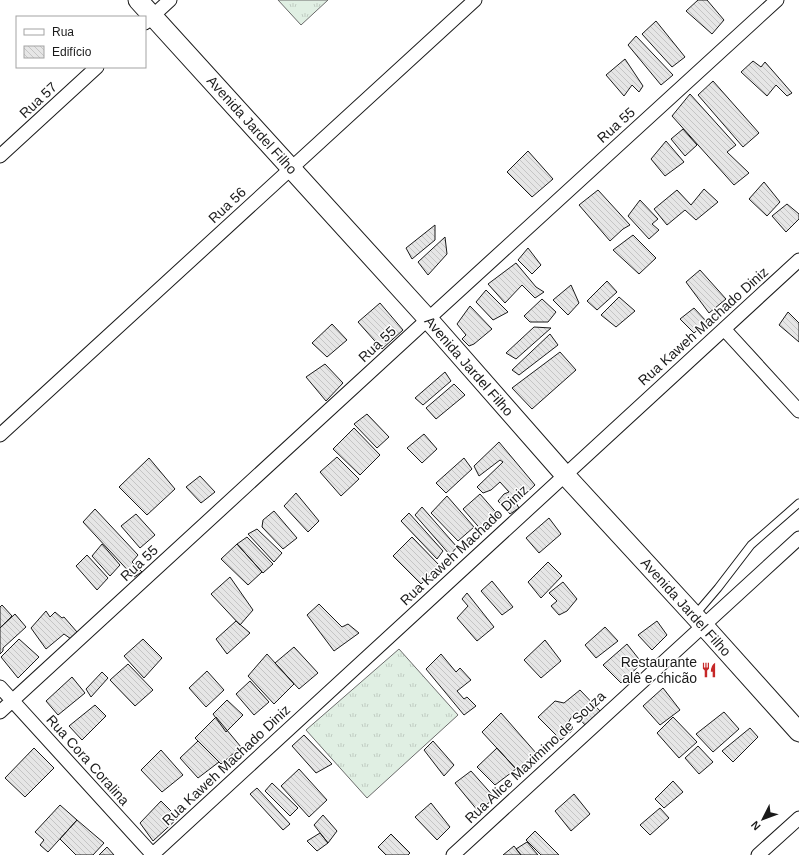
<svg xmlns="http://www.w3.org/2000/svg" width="799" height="855" viewBox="0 0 799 855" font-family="Helvetica,sans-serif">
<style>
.grass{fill:url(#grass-tufts);stroke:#6a6a6a}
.building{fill:url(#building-back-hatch);stroke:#1a1a1a}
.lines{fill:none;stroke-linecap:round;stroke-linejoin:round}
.service-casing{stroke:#1a1a1a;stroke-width:9}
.minor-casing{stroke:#1a1a1a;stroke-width:15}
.secondary-casing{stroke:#1a1a1a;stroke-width:21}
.service{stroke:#fff;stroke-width:7}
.minor{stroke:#fff;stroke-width:13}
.secondary{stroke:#fff;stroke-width:19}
.labels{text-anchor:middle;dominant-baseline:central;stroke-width:3;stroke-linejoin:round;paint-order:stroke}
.street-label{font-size:14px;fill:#1a1a1a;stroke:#fff}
.poi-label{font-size:14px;fill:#1a1a1a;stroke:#fff;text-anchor:end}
</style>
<defs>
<pattern id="grass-tufts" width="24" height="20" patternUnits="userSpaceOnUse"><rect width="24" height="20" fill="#e0efe3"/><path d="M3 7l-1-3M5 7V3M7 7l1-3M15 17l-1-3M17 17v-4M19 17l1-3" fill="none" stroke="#c0ccc2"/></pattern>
<pattern id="building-back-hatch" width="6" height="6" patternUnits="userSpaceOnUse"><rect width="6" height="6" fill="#e6e6e6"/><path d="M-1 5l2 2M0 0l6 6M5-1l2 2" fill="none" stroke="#c5c5c5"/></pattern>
</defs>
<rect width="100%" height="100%" fill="#fff"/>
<path class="grass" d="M 278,0 L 328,0 L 301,25 Z
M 399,649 L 458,715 L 367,798 L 306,730 Z"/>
<path class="building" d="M 698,0 L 707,0 L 724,20 L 712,34 L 686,11 Z
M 656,21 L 685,57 L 672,67 L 642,34 Z
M 636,36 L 673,75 L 661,85 L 628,45 Z
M 625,59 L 643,86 L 639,92 L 632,85 L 624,96 L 606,75 Z
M 753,61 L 761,67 L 765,62 L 792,93 L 787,96 L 776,85 L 767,96 L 741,72 Z
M 713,81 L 759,133 L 743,147 L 698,95 Z
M 690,94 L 736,145 L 727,152 L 749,173 L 734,185 L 672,116 Z
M 683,129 L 697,145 L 685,156 L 671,139 Z
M 666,141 L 684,162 L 665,176 L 651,159 Z
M 528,151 L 553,179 L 532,197 L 507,172 Z
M 764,182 L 780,202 L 767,216 L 749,199 Z
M 704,189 L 718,202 L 696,220 L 685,210 L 667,225 L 654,209 L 677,190 L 691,205 Z
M 598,190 L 630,225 L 623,229 L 610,241 L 579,205 Z
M 640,200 L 658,219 L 652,224 L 659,230 L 649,239 L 628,216 Z
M 787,204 L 799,214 L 799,219 L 786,232 L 772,216 Z
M 435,225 L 435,240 L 412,259 L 406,248 Z
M 633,235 L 656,258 L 639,274 L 613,250 Z
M 445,237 L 447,254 L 428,275 L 418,262 Z
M 528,248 L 541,265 L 532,274 L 518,260 Z
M 516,263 L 536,287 L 544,292 L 535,298 L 522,285 L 505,303 L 488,284 Z
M 700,270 L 726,299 L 709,313 L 686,282 Z
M 607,281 L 617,292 L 597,310 L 587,301 Z
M 571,285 L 579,303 L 568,315 L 553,300 Z
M 486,290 L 508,312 L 493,320 L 476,302 Z
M 619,297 L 635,311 L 616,327 L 601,315 Z
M 542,299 L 556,312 L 548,322 L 530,322 L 524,316 Z
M 380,303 L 403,330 L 382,349 L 358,322 Z
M 470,306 L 492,329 L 474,344 L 469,346 L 462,339 L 466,335 L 457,324 Z
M 694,308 L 707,322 L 694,333 L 680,319 Z
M 788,312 L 799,323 L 799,342 L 779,325 Z
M 332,324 L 347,340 L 327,357 L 312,343 Z
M 534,327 L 551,328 L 516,359 L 506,353 Z
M 550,334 L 558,345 L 519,375 L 512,370 Z
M 560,352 L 576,370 L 532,409 L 512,388 Z
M 325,364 L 343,383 L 326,401 L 306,377 Z
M 445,372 L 451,381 L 423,405 L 415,398 Z
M 454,384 L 465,395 L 436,419 L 426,408 Z
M 367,414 L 389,437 L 377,448 L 354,424 Z
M 354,428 L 380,455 L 360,475 L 333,449 Z
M 424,434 L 437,449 L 422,463 L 407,448 Z
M 499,442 L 535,485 L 516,503 L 519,508 L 510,514 L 498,501 L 504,494 L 509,492 L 500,482 L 491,490 L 483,493 L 477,487 L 503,462 L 500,460 L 479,476 L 474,466 Z
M 337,457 L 359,479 L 341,496 L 320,472 Z
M 149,458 L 175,489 L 147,515 L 119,487 Z
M 464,458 L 472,469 L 446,493 L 436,483 Z
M 200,476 L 215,492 L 201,503 L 186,487 Z
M 296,493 L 319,521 L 308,532 L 284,506 Z
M 480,494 L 500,517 L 484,533 L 463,509 Z
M 447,496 L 474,527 L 458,541 L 431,513 Z
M 422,507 L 457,547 L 450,555 L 415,515 Z
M 95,509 L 138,555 L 132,562 L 142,572 L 134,577 L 83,522 Z
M 274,511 L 297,538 L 283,549 L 262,527 L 263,520 Z
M 409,513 L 443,551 L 437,559 L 401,521 Z
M 136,514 L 155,535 L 140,548 L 121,526 Z
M 549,518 L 561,534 L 539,553 L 526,538 Z
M 257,529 L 282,553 L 274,562 L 248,534 Z
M 247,537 L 273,564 L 263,573 L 237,544 Z
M 412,537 L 440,566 L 421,584 L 393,556 Z
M 102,544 L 120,565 L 110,576 L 92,556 Z
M 237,544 L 262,572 L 248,585 L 221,559 Z
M 87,555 L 108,578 L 97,590 L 76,566 Z
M 548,562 L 562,576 L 541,598 L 528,582 Z
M 230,577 L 253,610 L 240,625 L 211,594 Z
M 492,581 L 513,607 L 502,615 L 481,591 Z
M 563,582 L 577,599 L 567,611 L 559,615 L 551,606 L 557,601 L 549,593 Z
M 467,593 L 494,627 L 477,641 L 457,618 L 468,606 L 462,599 Z
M 319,604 L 342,627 L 348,624 L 359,633 L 334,651 L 307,615 Z
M 2,605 L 12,616 L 0,628 L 0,607 Z
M 46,611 L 50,617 L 55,612 L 62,618 L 64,617 L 77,632 L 71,639 L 64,634 L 46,649 L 31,628 Z
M 15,614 L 26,627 L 3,648 L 3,651 L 0,654 L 0,628 Z
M 236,621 L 250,633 L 227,654 L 216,639 Z
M 657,621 L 667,635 L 652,650 L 638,635 Z
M 605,627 L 618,641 L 596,658 L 585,645 Z
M 19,639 L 39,657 L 18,678 L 1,657 Z
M 143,639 L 162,658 L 144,678 L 124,656 Z
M 545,640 L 561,661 L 541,678 L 524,660 Z
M 627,644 L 642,663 L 621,683 L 603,665 Z
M 294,647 L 318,673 L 299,689 L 275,663 Z
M 267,654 L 294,684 L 274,704 L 248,676 Z
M 441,654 L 456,672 L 460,668 L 471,680 L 457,691 L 464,699 L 467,697 L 476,706 L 464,715 L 426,669 Z
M 128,664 L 153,690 L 135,706 L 110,680 Z
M 207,671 L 224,690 L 206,707 L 189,688 Z
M 102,672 L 108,678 L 91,697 L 86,689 Z
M 72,677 L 85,693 L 58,715 L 46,701 Z
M 250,681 L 269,702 L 254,715 L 236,694 Z
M 663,688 L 680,710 L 660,725 L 643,706 Z
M 580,690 L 601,712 L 587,727 L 574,713 L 568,723 L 574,729 L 561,740 L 538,717 L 555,701 L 564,703 Z
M 227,700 L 243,715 L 226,732 L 213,714 Z
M 95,705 L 106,716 L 82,740 L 69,726 Z
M 724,712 L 739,729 L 713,752 L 696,734 Z
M 501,713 L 536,753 L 518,771 L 482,732 Z
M 216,717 L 241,747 L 221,764 L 195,738 Z
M 673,717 L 697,742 L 679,758 L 657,733 Z
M 750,728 L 758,737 L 733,762 L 722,751 Z
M 304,735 L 332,764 L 316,773 L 292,746 Z
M 198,741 L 219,762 L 198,778 L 180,758 Z
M 433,741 L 454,765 L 444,776 L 424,750 Z
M 698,746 L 713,762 L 699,774 L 685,758 Z
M 34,748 L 54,768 L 25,797 L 5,778 Z
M 497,748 L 516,769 L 495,785 L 477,767 Z
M 161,750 L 183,775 L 162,792 L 141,770 Z
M 299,769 L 327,800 L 309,817 L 281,786 Z
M 471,771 L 495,798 L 478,811 L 455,783 Z
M 673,781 L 683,792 L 664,808 L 655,799 Z
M 272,783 L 298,808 L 290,816 L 265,791 Z
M 257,788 L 290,824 L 283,830 L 250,794 Z
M 574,794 L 590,814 L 571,831 L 555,811 Z
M 161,801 L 178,818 L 153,841 L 140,823 Z
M 431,803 L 450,827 L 437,840 L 415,817 Z
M 60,805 L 77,820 L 48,852 L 40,845 L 44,840 L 35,832 Z
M 660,808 L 669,818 L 650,835 L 640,825 Z
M 323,815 L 337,831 L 328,843 L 314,825 Z
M 77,820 L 104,843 L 93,855 L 76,855 L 60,839 Z
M 535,831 L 559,855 L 541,855 L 526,840 Z
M 320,833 L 328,843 L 317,851 L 307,841 Z
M 391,834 L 410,853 L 408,855 L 386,855 L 378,847 Z
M 527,842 L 538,855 L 521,855 L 516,849 Z
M 514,846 L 521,855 L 503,855 Z
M 107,847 L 114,855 L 99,855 Z"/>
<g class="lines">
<defs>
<path id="service" d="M 695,615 L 718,588 L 751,545 L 799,503"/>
<path id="minor" d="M 145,23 L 170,0
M 0,156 L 97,67
M 724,329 L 799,411
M 0,435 L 475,0
M 0,687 L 153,855
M 0,712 L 428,319 L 777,0
M 152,855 L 799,260
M 453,855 L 799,538
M 758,855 L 799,818"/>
<path id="secondary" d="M 138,0 L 428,319 L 565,475 L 703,625 L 799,732"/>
</defs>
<use href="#service" class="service-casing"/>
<use href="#minor" class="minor-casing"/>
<use href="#secondary" class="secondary-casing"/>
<use href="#service" class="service"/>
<use href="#minor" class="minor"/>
<use href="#secondary" class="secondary"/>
</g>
<defs>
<symbol id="restaurant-bare" viewBox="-9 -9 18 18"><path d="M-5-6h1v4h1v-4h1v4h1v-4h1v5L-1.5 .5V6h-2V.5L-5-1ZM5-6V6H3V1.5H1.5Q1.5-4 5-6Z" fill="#c62828" stroke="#fff" stroke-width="2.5" paint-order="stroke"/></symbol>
</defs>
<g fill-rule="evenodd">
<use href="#restaurant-bare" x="698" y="659" width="22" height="22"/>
</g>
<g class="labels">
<g class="street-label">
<text transform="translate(38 100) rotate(-43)">Rua 57</text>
<text transform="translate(252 125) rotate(48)">Avenida Jardel Filho</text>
<text transform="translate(616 125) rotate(-42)">Rua 55</text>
<text transform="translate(227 205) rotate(-43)">Rua 56</text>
<text transform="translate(703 326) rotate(-42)">Rua Kaweh Machado Diniz</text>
<text transform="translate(377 344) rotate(-43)">Rua 55</text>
<text transform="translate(469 366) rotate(49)">Avenida Jardel Filho</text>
<text transform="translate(464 545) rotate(-43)">Rua Kaweh Machado Diniz</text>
<text transform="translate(139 563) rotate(-43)">Rua 55</text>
<text transform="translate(686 607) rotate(48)">Avenida Jardel Filho</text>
<text transform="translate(535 757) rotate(-43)">Rua Alice Maximino de Souza</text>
<text transform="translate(88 760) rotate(48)">Rua Cora Coralina</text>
<text transform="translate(226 765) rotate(-43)">Rua Kaweh Machado Diniz</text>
</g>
<g class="poi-label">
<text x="697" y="662">Restaurante<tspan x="697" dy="16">alê e chicão</tspan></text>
</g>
</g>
<rect x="16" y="16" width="130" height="52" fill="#ffffff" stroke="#a3a3a3"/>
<rect x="24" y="29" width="20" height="6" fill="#ffffff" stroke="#a3a3a3"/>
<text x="52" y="36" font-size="12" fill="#1a1a1a">Rua</text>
<rect x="24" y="46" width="20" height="12" fill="url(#building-back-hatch)" stroke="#a3a3a3"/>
<text x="52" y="56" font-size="12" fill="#1a1a1a">Edifício</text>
<g transform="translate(763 819) rotate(228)" stroke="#ffffff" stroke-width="3" paint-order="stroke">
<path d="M0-3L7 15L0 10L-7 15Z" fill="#1a1a1a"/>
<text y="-6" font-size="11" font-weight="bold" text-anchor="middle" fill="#1a1a1a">N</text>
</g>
</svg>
